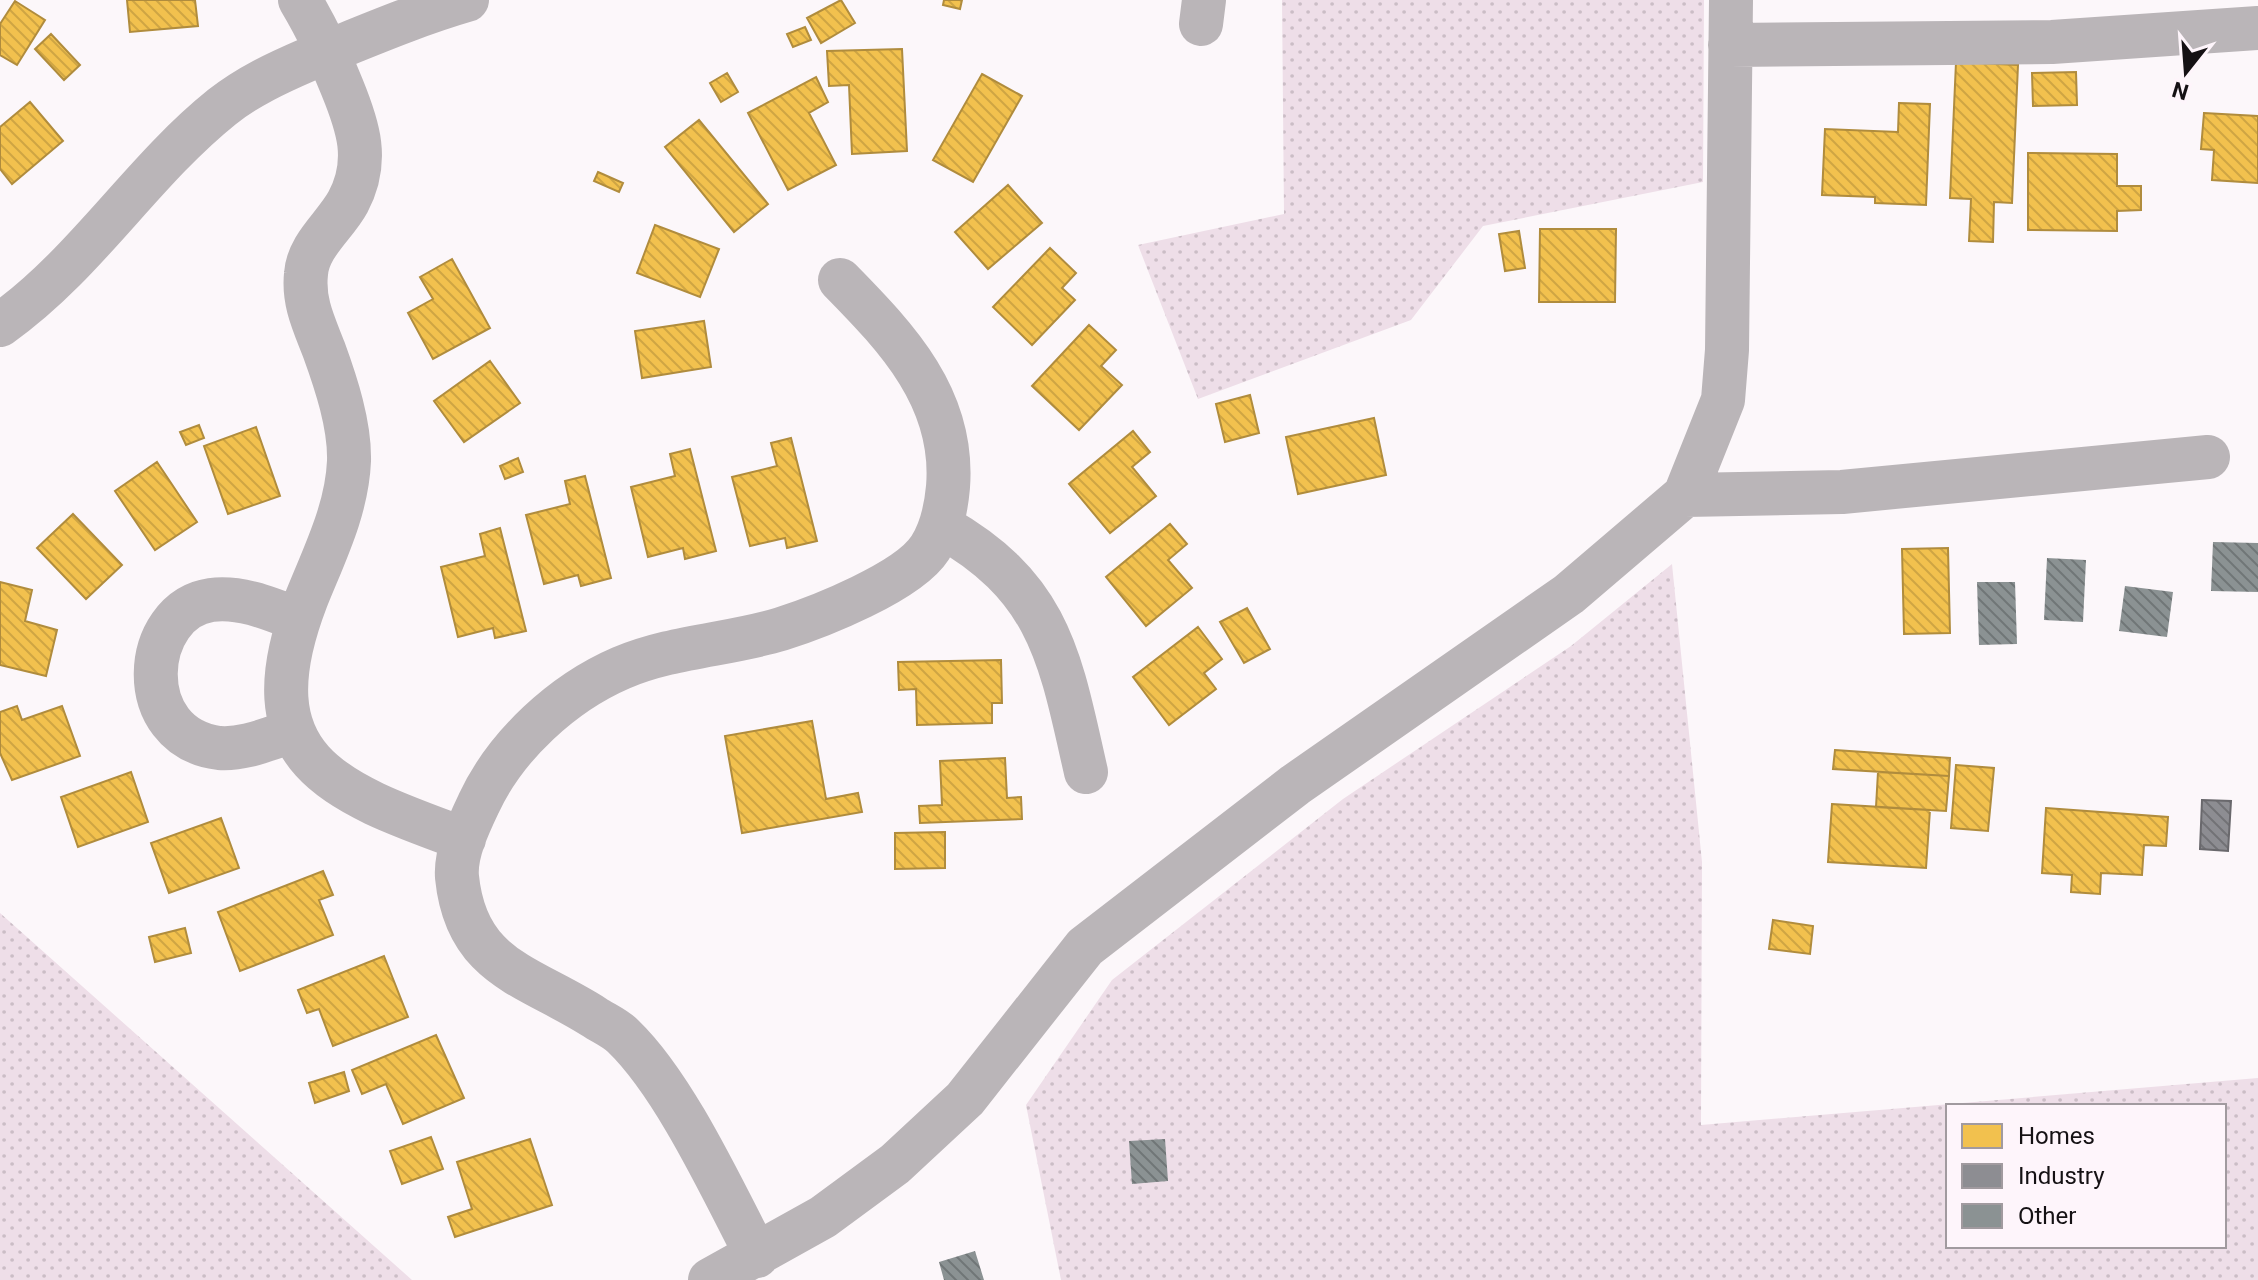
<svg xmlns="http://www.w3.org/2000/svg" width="2258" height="1280" viewBox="0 0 2258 1280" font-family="Roboto,sans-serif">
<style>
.grass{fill:url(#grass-dots);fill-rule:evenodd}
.homes{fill:url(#homes-back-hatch);stroke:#b08c3d;stroke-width:2}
.industry{fill:url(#industry-back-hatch);stroke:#69686c;stroke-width:2}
.building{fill:url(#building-back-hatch)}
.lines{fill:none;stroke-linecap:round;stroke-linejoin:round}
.minor{stroke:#bab5b8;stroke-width:44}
</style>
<defs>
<pattern id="grass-dots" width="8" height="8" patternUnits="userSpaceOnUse" patternTransform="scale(2)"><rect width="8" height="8" fill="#eedee8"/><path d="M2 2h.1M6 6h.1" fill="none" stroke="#cbbdc6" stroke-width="1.8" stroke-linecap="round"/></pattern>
<pattern id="homes-back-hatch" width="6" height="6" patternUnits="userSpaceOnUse" patternTransform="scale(2)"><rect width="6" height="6" fill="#f2c14e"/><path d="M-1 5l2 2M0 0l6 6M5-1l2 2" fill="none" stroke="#cfa543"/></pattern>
<pattern id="industry-back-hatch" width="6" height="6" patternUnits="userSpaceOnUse" patternTransform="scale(2)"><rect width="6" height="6" fill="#8d8d92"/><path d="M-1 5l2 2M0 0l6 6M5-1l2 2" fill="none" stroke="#727276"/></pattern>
<pattern id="building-back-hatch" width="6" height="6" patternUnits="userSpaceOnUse" patternTransform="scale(2)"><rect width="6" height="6" fill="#8b9293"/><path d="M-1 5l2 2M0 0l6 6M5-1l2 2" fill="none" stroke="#707677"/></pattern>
</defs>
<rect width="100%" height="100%" fill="#fcf7fa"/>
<path class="grass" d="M 1282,0 L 1704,0 L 1703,182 L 1483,226 L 1411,320 L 1198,399 L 1138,245 L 1284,214 Z
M 1672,564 L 1702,862 L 1701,1125 L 2258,1078 L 2258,1280 L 1061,1280 L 1026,1105 L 1112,980 L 1343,799 L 1571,646 ZM 1948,1106 L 2224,1106 L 2224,1246 L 1948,1246 Z
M 0,913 L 412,1280 L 0,1280 Z"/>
<path class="homes" d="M 127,0 L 195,0 L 198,26 L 130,32 Z
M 841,0 L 855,23 L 821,43 L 807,18 Z
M 944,0 L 962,0 L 960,9 L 943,5 Z
M 15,1 L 45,20 L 17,65 L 0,55 L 0,24 Z
M 805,27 L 811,40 L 793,47 L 787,34 Z
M 51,34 L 80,65 L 64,80 L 35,49 Z
M 902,49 L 907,151 L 852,154 L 849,85 L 829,86 L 827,51 Z
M 1956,62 L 2018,65 L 2012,203 L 1994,202 L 1993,242 L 1969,241 L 1971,199 L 1950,198 Z
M 2076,72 L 2077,105 L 2033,106 L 2032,73 Z
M 727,73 L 738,92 L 721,102 L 710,83 Z
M 982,74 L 1022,96 L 973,182 L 933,160 Z
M 816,77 L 828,102 L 809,113 L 836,165 L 788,190 L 748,113 Z
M 30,102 L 63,141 L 12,184 L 0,169 L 0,127 Z
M 1899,103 L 1930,104 L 1926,205 L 1875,203 L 1875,197 L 1822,195 L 1825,129 L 1898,132 Z
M 2204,113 L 2258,116 L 2258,183 L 2212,180 L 2214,150 L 2201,149 Z
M 699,120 L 768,204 L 734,232 L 665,147 Z
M 2028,153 L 2117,154 L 2117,186 L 2141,186 L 2141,210 L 2117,211 L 2117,231 L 2028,230 Z
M 598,172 L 623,183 L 619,192 L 594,181 Z
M 1008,185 L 1042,223 L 988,269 L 955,232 Z
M 655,225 L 719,249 L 700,297 L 637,273 Z
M 1540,229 L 1616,229 L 1615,302 L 1539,302 Z
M 1519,231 L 1525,268 L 1505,271 L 1499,234 Z
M 1050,248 L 1076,273 L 1062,288 L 1075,300 L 1032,345 L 993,307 Z
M 452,259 L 490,328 L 433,359 L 408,313 L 433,299 L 420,277 Z
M 704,321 L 711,367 L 642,378 L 635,331 Z
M 1089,325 L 1116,350 L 1101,366 L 1122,385 L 1079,430 L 1032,386 Z
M 490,361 L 520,403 L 464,442 L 434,401 Z
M 1250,395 L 1259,433 L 1225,442 L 1216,404 Z
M 1374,418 L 1386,475 L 1298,494 L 1286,437 Z
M 199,425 L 204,438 L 186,445 L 180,432 Z
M 256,427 L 280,496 L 228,514 L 204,446 Z
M 1133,431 L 1150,452 L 1132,467 L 1156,496 L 1110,533 L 1069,484 Z
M 791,438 L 817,541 L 787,548 L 785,538 L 750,546 L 732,477 L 777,466 L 771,443 Z
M 690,449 L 716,551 L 685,559 L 683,548 L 648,557 L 631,487 L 675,476 L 670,454 Z
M 518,458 L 523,472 L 505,479 L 500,466 Z
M 157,462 L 197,522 L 155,550 L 115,491 Z
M 585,476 L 611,578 L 581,586 L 578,575 L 544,584 L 526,515 L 570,504 L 565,481 Z
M 73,514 L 122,565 L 86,599 L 37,548 Z
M 1170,524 L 1187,544 L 1168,560 L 1192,588 L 1146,626 L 1106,577 Z
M 500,528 L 526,631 L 495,638 L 493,628 L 458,637 L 441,567 L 485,556 L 480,534 Z
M 1948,548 L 1950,633 L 1904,634 L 1902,549 Z
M 0,582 L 32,590 L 25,621 L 57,630 L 46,676 L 0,665 Z
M 1247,608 L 1270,649 L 1244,663 L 1220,622 Z
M 1198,627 L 1222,659 L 1204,673 L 1216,689 L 1169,725 L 1133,677 Z
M 1001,660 L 1002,703 L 992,703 L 992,723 L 917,725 L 916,689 L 899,690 L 898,662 Z
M 17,706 L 22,720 L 62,706 L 80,756 L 12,780 L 0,753 L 0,712 Z
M 812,721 L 826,799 L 858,793 L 862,812 L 742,833 L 725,736 Z
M 1835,750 L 1950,758 L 1949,776 L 1833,769 Z
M 1005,758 L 1007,798 L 1021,797 L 1022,819 L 920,823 L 919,806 L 942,805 L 940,761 Z
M 1956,765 L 1994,768 L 1988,831 L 1951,828 Z
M 131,772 L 148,822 L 78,847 L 61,797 Z
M 1878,772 L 1949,776 L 1946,811 L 1876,807 Z
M 1832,804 L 1930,810 L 1926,868 L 1828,862 Z
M 2046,808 L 2168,817 L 2166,846 L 2144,845 L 2142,875 L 2101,873 L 2100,894 L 2071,892 L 2072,875 L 2042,873 Z
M 221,818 L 239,868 L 169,893 L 151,843 Z
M 945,832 L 945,868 L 895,869 L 895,833 Z
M 323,871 L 333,895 L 319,900 L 333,935 L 240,971 L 218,912 Z
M 1773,920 L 1813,926 L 1810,954 L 1769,949 Z
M 185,928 L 191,953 L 155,962 L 149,937 Z
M 384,956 L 408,1017 L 333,1046 L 319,1009 L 307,1013 L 298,990 Z
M 436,1035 L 464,1098 L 403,1124 L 386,1084 L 362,1094 L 352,1070 Z
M 344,1072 L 349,1091 L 315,1103 L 309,1083 Z
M 431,1137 L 443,1169 L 402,1184 L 390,1151 Z
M 530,1139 L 552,1205 L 455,1237 L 448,1217 L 472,1209 L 457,1162 Z"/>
<path class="industry" d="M 2202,800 L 2231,801 L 2228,851 L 2200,849 Z"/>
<path class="building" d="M 2213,542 L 2258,543 L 2258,592 L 2211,591 Z
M 2047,558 L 2086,560 L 2083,622 L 2044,620 Z
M 1977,582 L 2015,582 L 2017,644 L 1979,645 Z
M 2125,586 L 2173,592 L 2167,637 L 2119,631 Z
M 1165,1139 L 1168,1181 L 1132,1184 L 1129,1141 Z
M 975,1251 L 984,1280 L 944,1280 L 939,1262 Z"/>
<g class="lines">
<path class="minor" d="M 300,0 C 319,32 328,53 342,87 C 358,126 370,161 348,202 C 335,226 308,245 306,274 C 303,302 314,324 324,350 C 336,383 350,425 349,461 C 347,510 324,555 306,600 C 245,760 332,791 464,839
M 1201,24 L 1204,0
M 1730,45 L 2052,42 L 2258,28
M 0,325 C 86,264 141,172 222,107 C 249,86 277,73 307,60 C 360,39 412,16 467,0
M 1685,495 L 1842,492 L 2208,457
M 941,526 C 1051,588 1060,658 1086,772
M 290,732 C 268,739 243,750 219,748 C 131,737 141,610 211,600 C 241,596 271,609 299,620
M 757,1256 C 723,1191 675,1086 623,1036 C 615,1028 603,1023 594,1017 C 528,975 466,968 457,877 C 455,853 469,824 479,803 C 506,745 563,693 621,668 C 673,646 728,645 781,629 C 819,617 908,582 930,548 C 942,529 946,509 948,487 C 955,399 898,339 840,280
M 710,1280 L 823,1217 L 895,1164 L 965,1099 L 1085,947 L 1295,785 L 1569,594 L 1685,495 L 1723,400 L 1727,350 L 1731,0"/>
</g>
<rect x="1946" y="1104" width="280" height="144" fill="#fef5fb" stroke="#a19a9f" stroke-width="2"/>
<rect x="1962" y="1124" width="40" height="24" fill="#f2c14e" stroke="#a19a9f" stroke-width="2"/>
<text x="2018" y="1144" font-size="24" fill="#151114">Homes</text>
<rect x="1962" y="1164" width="40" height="24" fill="#8d8d92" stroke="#a19a9f" stroke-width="2"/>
<text x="2018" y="1184" font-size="24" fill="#151114">Industry</text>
<rect x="1962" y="1204" width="40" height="24" fill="#8b9293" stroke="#a19a9f" stroke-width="2"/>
<text x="2018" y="1224" font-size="24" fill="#151114">Other</text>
<g transform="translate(2186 72) rotate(197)" stroke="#fef5fb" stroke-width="6" paint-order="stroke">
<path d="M0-6L14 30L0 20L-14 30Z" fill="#151114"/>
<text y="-12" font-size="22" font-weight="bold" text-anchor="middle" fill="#151114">N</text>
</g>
</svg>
